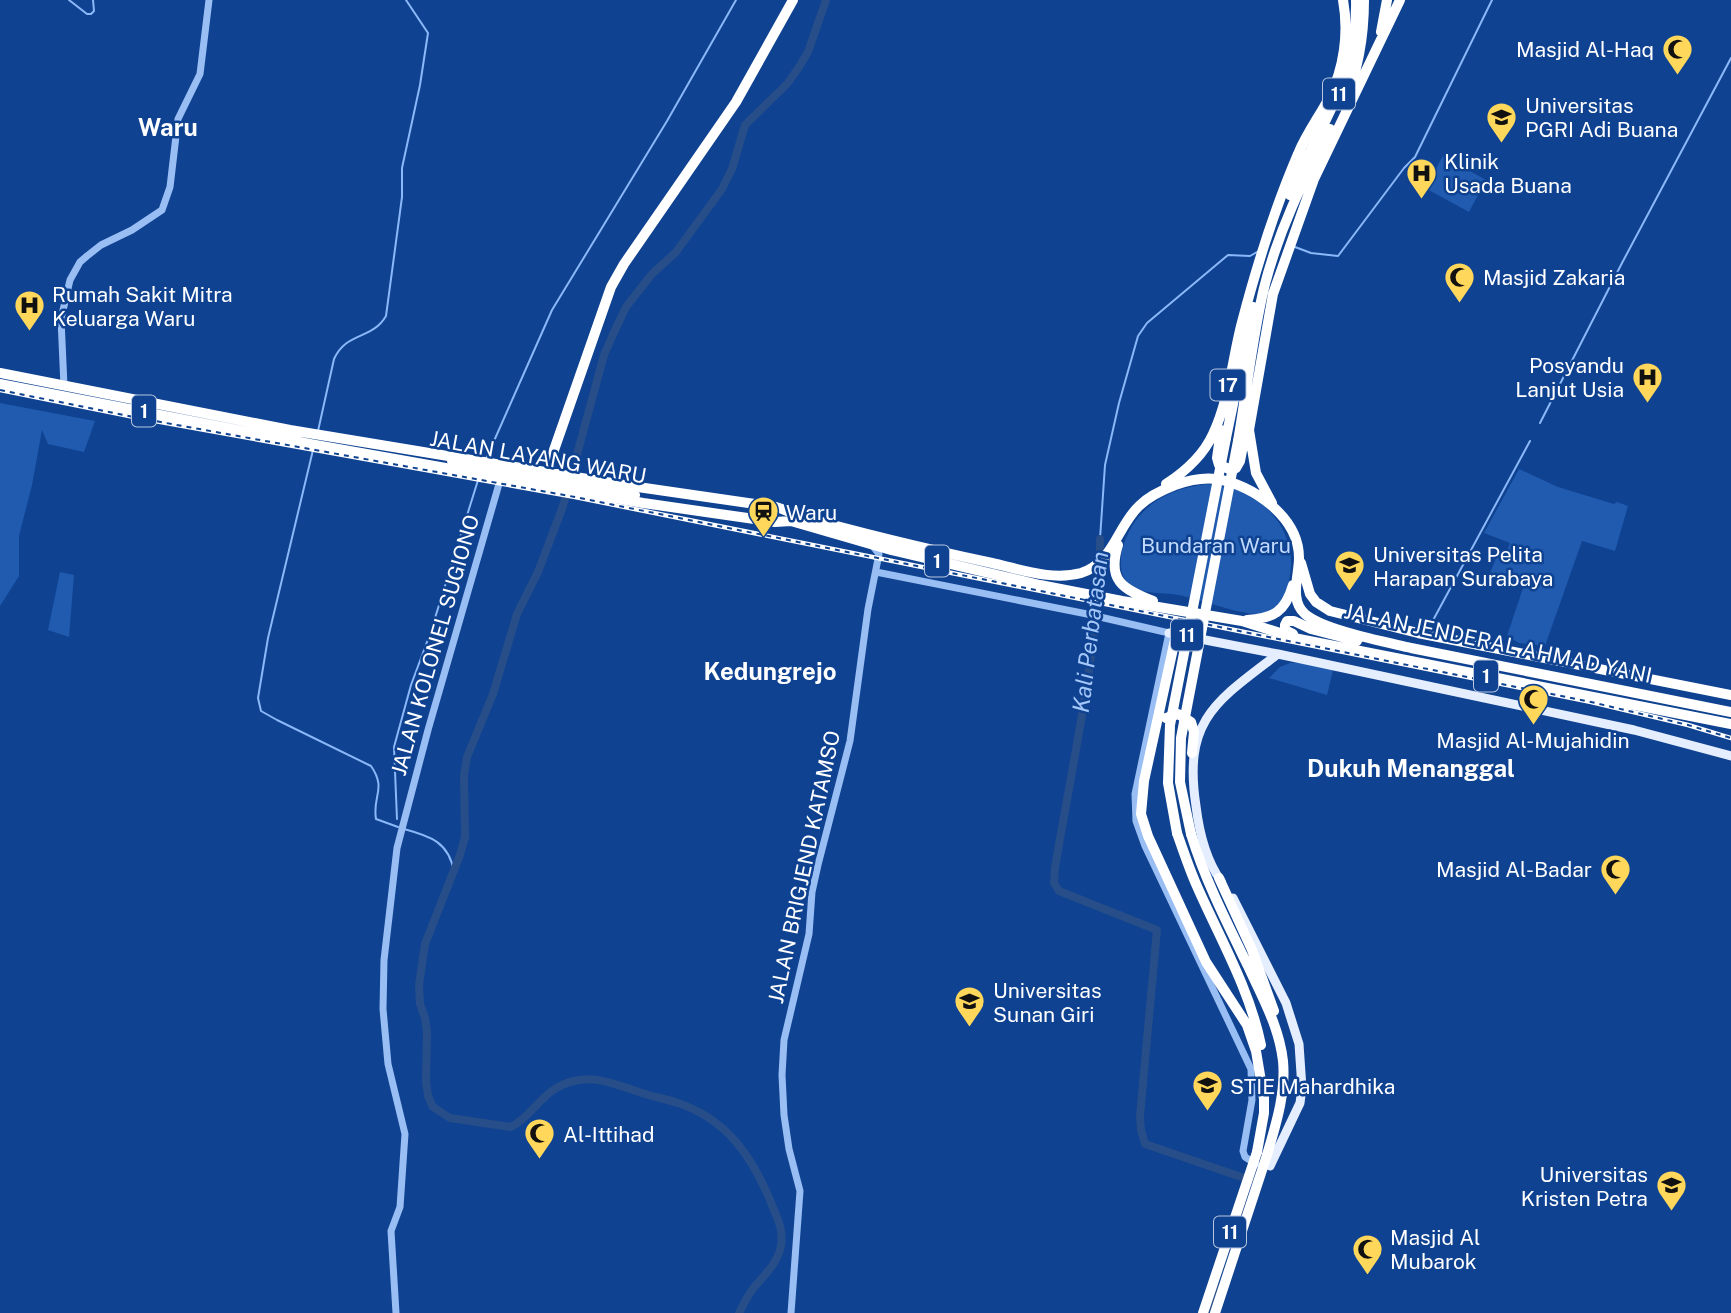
<svg xmlns="http://www.w3.org/2000/svg" width="1731" height="1313" viewBox="0 0 1731 1313" font-family="'Public Sans',sans-serif">
<style>
.green{fill:#205bb0}
.lines{fill:none;stroke-linecap:round;stroke-linejoin:round}
.stream{stroke:#8ab8f8;stroke-width:2}
.river{stroke:#274e89;stroke-width:8}
.minor{stroke:#99bef4;stroke-width:7}
.major{stroke:#e5eeff;stroke-width:9}
.highway{stroke:#fff;stroke-width:10}
.rail-casing{stroke:#fff;stroke-width:4.5}
.rail{stroke:#0f4291;stroke-width:2;stroke-dasharray:5;stroke-linecap:butt}
.highway-bridge{stroke:#fff;stroke-width:10}
.labels{text-anchor:middle;dominant-baseline:central;stroke-width:5;stroke-linejoin:round;paint-order:stroke}
.shield{fill:#0f4291;stroke:#b7c6de;stroke-width:2}
.shield-label{font-size:19px;font-weight:bold;fill:#fff}
.poi-label{font-size:21px;fill:#fff;stroke:#0f4291;text-anchor:start}
.street-label{font-size:21px;fill:#fff;stroke:#0f4291}
.park-label{font-size:21px;fill:#c0dafe;stroke:#0f4291}
.water-label{font-size:23px;font-style:italic;fill:#a5c8fb;stroke:#0f4291}
.quarter-label{font-size:24px;font-weight:bold;fill:#fff;stroke:#0f4291}
</style>
<rect width="100%" height="100%" fill="#0f4291"/>
<path class="green" d="M 1443,156 L 1486,180 L 1469,212 L 1425,188 Z
M 0,403 L 95,421 L 84,452 L 48,444 L 42,430 L 32,485 L 19,536 L 19,576 L 0,606 Z
M 1519,469 L 1558,487 L 1614,504 L 1617,502 L 1628,506 L 1615,551 L 1582,541 L 1545,646 L 1519,643 L 1507,636 L 1524,585 L 1490,573 L 1499,551 L 1506,553 L 1510,543 L 1484,533 Z
M 1208,484 C 1216,486 1226,486 1234,489 C 1271,500 1297,538 1290,575 C 1288,586 1287,602 1277,609 C 1274,611 1265,614 1261,614 C 1238,615 1201,599 1178,595 C 1162,592 1138,595 1127,582 C 1120,574 1120,561 1122,551 C 1132,509 1166,488 1208,484 Z
M 60,572 L 74,575 L 69,637 L 48,630 Z
M 1290,663 L 1301,663 L 1333,670 L 1327,695 L 1269,678 L 1280,667 Z"/>
<g class="lines">
<path class="stream" d="M 69,0 L 87,14 L 91,14 L 94,11 L 93,0
M 1295,247 L 1311,253 L 1338,256 L 1404,168 L 1415,157 L 1492,0
M 1540,423 L 1622,263 L 1731,58
M 318,431 L 334,359 C 347,331 372,340 386,316 L 402,197 L 402,168 L 420,85 L 428,33 L 406,0
M 313,450 L 268,638 L 258,698 L 261,711 L 277,720 L 371,766 C 387,789 372,796 376,819 L 398,827
M 486,459 L 552,310 L 667,121 L 736,0
M 1100,539 L 1105,465 L 1119,403 L 1138,336 L 1147,323 L 1228,255 L 1250,256 L 1257,252
M 1431,624 L 1530,441
M 397,819 L 394,747 L 411,685 L 430,634 L 479,477
M 404,829 C 430,836 449,842 454,872"/>
<path class="river" d="M 1100,539 C 1099,649 1073,759 1055,868 L 1054,883 L 1059,891 L 1157,930 L 1140,1116 L 1141,1130 L 1145,1144 L 1253,1181
M 1235,1233 L 1245,1205
M 739,1313 C 743,1305 747,1297 752,1290 C 763,1276 777,1265 781,1246 C 784,1228 776,1216 770,1200 C 751,1155 726,1119 678,1103 C 666,1099 654,1097 642,1093 C 619,1086 598,1075 574,1081 C 542,1088 535,1115 511,1127 L 450,1118 L 433,1107 L 428,1096 L 426,1082 L 427,1032 L 425,1018 L 420,1004 L 419,985 L 425,944 L 460,855 L 465,837 L 464,776 L 467,757 L 493,694 L 517,614 L 538,572 L 563,506 L 604,355 L 615,330 L 626,307 L 652,274 L 676,252 L 722,189 L 732,169 L 745,125 L 787,84 L 799,67 L 808,52 L 826,0
M 1209,1313 L 1217,1288"/>
<path class="minor" d="M 64,386 L 61,319 L 70,280 L 80,262 L 87,256 L 101,245 L 132,230 L 162,210 L 170,187 L 178,119 L 200,74 L 209,0
M 876,572 L 1087,614 L 1169,633 L 1135,794 L 1136,821 L 1145,846 L 1251,1069 L 1252,1100 L 1243,1151 L 1245,1157 L 1256,1164
M 396,1313 L 391,1231 L 400,1207 L 405,1134 L 388,1064 L 383,1009 L 384,960 L 397,848 L 428,730 L 501,477
M 791,1313 L 800,1191 L 789,1149 L 784,1115 L 782,1075 L 784,1040 L 809,934 L 812,892 L 818,865 L 850,741 L 868,609 L 879,554 L 872,545"/>
<path class="major" d="M 1169,633 L 1278,654 L 1634,730 L 1731,756
M 1221,881 C 1206,860 1199,831 1196,806 C 1183,720 1215,702 1278,654
M 1233,898 L 1286,1003 L 1299,1044 L 1302,1088 L 1300,1103 L 1270,1166"/>
<path class="highway" d="M 1381,32 L 1387,0
M 1344,103 C 1359,69 1364,36 1364,0
M 1290,195 C 1319,124 1358,82 1356,0
M 0,373 L 290,430 L 624,485 L 776,507 C 784,509 792,514 800,516 C 864,534 927,549 992,563 C 1019,569 1052,581 1081,573 C 1113,563 1117,527 1139,506 C 1149,496 1162,490 1175,485 C 1189,480 1203,477 1217,479 C 1254,486 1299,517 1299,558 C 1299,576 1289,600 1305,614 C 1323,630 1386,642 1411,648 L 1731,712
M 0,384 L 310,444 L 643,503 L 775,522 L 791,521 L 891,550 L 1040,585 L 1122,601 L 1242,621 L 1299,639 L 1731,724
M 1221,430 L 1217,458 L 1219,465 L 1232,470 L 1236,468 L 1240,461 L 1245,435
M 1226,438 L 1253,307
M 1238,441 C 1247,390 1252,338 1264,288 C 1278,232 1303,180 1330,129
M 548,476 L 554,450 L 611,287 L 624,264 L 736,102 L 793,0
M 1166,484 C 1186,471 1203,456 1213,434 C 1229,400 1232,362 1241,326 C 1256,268 1274,210 1298,154 C 1306,134 1319,117 1329,98 C 1344,69 1349,33 1343,0
M 1272,503 L 1256,473 L 1249,430 L 1273,294 L 1314,179 L 1400,0
M 1118,545 C 1107,580 1122,589 1153,601
M 1301,563 L 1310,594 L 1316,602 L 1330,611 L 1418,633 L 1731,695
M 1247,620 C 1274,618 1285,612 1293,585
M 1293,634 L 1285,630 L 1285,625 L 1287,621 L 1294,621 L 1311,629 L 1357,641
M 1176,635 L 1144,781 L 1141,814 L 1148,836 L 1206,962 L 1247,1025 L 1256,1051 L 1264,1099
M 1166,718 L 1178,714 L 1191,722 L 1194,732 L 1192,753
M 1177,833 C 1183,850 1189,868 1196,884 C 1219,937 1249,987 1261,1045
M 1191,834 C 1205,880 1227,923 1248,966 C 1262,997 1279,1026 1283,1061 C 1286,1093 1276,1124 1267,1155
M 1219,878 L 1252,950 L 1274,1011
M 1257,1152 L 1264,1113 L 1264,1092"/>
<defs>
<path id="rail" d="M 0,390 L 144,419 L 575,497 L 1591,702 L 1688,725 L 1731,738"/>
</defs>
<use href="#rail" class="rail-casing"/>
<use href="#rail" class="rail"/>
<path class="highway-bridge" d="M 452,461 L 635,495
M 1177,833 L 1168,783 L 1170,725 L 1226,438
M 1191,834 L 1180,782 L 1181,738 L 1238,441
M 1203,1313 L 1257,1152
M 1215,1313 L 1267,1155"/>
</g>
<defs>
<symbol id="mosque-pin" viewBox="-11 -11 22 30"><path d="M0 17L-7.5 6A9.5 9.5 0 1 1 7.5 6Z" fill="#ffd75b" stroke="#0f4291"/><path d="M3.5-4.9A6 6 0 1 0 3.5 4.9A5 5 0 1 1 3.5-4.9Z" fill="#111"/></symbol>
<symbol id="university-pin" viewBox="-11 -11 22 30"><path d="M0 17L-7.5 6A9.5 9.5 0 1 1 7.5 6Z" fill="#ffd75b" stroke="#0f4291"/><path d="M0-5L7-2L0 1L-7-2ZM-4 1L0 2.5L4 1V4Q0 6-4 4Z" fill="#111"/></symbol>
<symbol id="hospital-pin" viewBox="-11 -11 22 30"><path d="M0 17L-7.5 6A9.5 9.5 0 1 1 7.5 6Z" fill="#ffd75b" stroke="#0f4291"/><path d="M-5-5h3v3.5h4V-5h3V5h-3V1.5h-4V5h-3Z" fill="#111"/></symbol>
<symbol id="station-pin" viewBox="-11 -11 22 30"><path d="M0 17L-7.5 6A9.5 9.5 0 1 1 7.5 6Z" fill="#ffd75b" stroke="#0f4291"/><path d="M-3-6H3Q5-6 5-4V2Q5 4 3 4L4.5 6H3L1.5 4h-3L-3 6H-4.5L-3 4Q-5 4-5 2V-4Q-5-6-3-6ZM-3.5-4v3h7v-3ZM-3.5 1v1.5H-2V1ZM2 1v1.5H3.5V1Z" fill="#111"/></symbol>
</defs>
<g fill-rule="evenodd">
<use href="#mosque-pin" x="1660" y="32" width="35" height="47"/>
<use href="#university-pin" x="1484" y="100" width="35" height="47"/>
<use href="#hospital-pin" x="1404" y="156" width="35" height="47"/>
<use href="#mosque-pin" x="1442" y="260" width="35" height="47"/>
<use href="#hospital-pin" x="12" y="288" width="35" height="47"/>
<use href="#hospital-pin" x="1630" y="360" width="35" height="47"/>
<use href="#station-pin" x="746" y="494" width="35" height="47"/>
<use href="#university-pin" x="1332" y="548" width="35" height="47"/>
<use href="#mosque-pin" x="1516" y="682" width="35" height="47"/>
<use href="#mosque-pin" x="1598" y="852" width="35" height="47"/>
<use href="#university-pin" x="952" y="984" width="35" height="47"/>
<use href="#university-pin" x="1190" y="1068" width="35" height="47"/>
<use href="#mosque-pin" x="522" y="1116" width="35" height="47"/>
<use href="#university-pin" x="1654" y="1168" width="35" height="47"/>
<use href="#mosque-pin" x="1350" y="1232" width="35" height="47"/>
</g>
<g class="labels">
<g class="shield">
<rect x="1323" y="78.5" width="32" height="31" rx="5"/>
<rect x="1210.5" y="369.5" width="35" height="31" rx="5"/>
<rect x="132" y="395.5" width="24" height="31" rx="5"/>
<rect x="925" y="545.5" width="24" height="31" rx="5"/>
<rect x="1171" y="619.5" width="32" height="31" rx="5"/>
<rect x="1474" y="660.5" width="24" height="31" rx="5"/>
<rect x="1214" y="1216.5" width="32" height="31" rx="5"/>
</g>
<g class="shield-label">
<text x="1339" y="94">11</text>
<text x="1228" y="385">17</text>
<text x="144" y="411">1</text>
<text x="937" y="561">1</text>
<text x="1187" y="635">11</text>
<text x="1486" y="676">1</text>
<text x="1230" y="1232">11</text>
</g>
<g class="poi-label">
<text x="1654" y="49" text-anchor="end">Masjid Al-Haq</text>
<text x="1525" y="105">Universitas<tspan x="1525" dy="24">PGRI Adi Buana</tspan></text>
<text x="1444" y="161">Klinik<tspan x="1444" dy="24">Usada Buana</tspan></text>
<text x="1483" y="277">Masjid Zakaria</text>
<text x="52" y="294">Rumah Sakit Mitra<tspan x="52" dy="24">Keluarga Waru</tspan></text>
<text x="1624" y="365" text-anchor="end">Posyandu<tspan x="1624" dy="24">Lanjut Usia</tspan></text>
<text x="786" y="512">Waru</text>
<text x="1373" y="554">Universitas Pelita<tspan x="1373" dy="24">Harapan Surabaya</tspan></text>
<text x="1533" y="740" text-anchor="middle">Masjid Al-Mujahidin</text>
<text x="1592" y="869" text-anchor="end">Masjid Al-Badar</text>
<text x="993" y="990">Universitas<tspan x="993" dy="24">Sunan Giri</tspan></text>
<text x="1230" y="1086">STIE Mahardhika</text>
<text x="563" y="1134">Al-Ittihad</text>
<text x="1648" y="1174" text-anchor="end">Universitas<tspan x="1648" dy="24">Kristen Petra</tspan></text>
<text x="1390" y="1237">Masjid Al<tspan x="1390" dy="24">Mubarok</tspan></text>
</g>
<g class="street-label">
<text transform="translate(538 457) rotate(10)">JALAN LAYANG WARU</text>
<text transform="translate(1498 643) rotate(12)">JALAN JENDERAL AHMAD YANI</text>
<text transform="translate(435 645) rotate(-74)">JALAN KOLONEL SUGIONO</text>
<text transform="translate(804 867) rotate(-78)">JALAN BRIGJEND KATAMSO</text>
</g>
<g class="park-label">
<text x="1216" y="545">Bundaran Waru</text>
</g>
<g class="water-label">
<text transform="translate(1090 632) rotate(-83)">Kali Perbatasan</text>
</g>
<g class="quarter-label">
<text x="168" y="127">Waru</text>
<text x="770" y="671">Kedungrejo</text>
<text x="1411" y="768">Dukuh Menanggal</text>
</g>
</g>
</svg>
